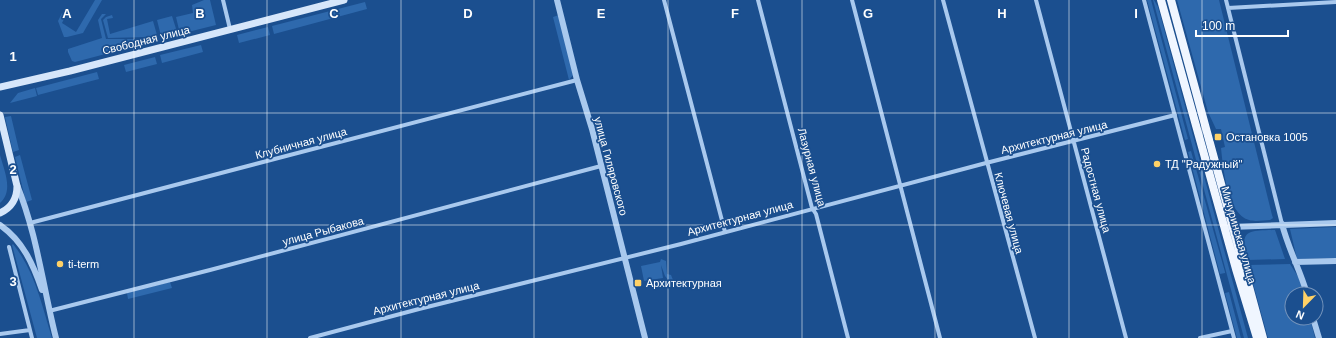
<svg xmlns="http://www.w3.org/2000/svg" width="1336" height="338" viewBox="0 0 1336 338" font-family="Arial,sans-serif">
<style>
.green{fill:#2e69ad}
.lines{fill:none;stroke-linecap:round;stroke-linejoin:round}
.minor{stroke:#a9c9ee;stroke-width:4}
.tertiary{stroke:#a9c9ee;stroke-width:6}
.secondary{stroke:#d6e6fa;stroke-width:7}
.primary{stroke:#f0f6ff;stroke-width:8}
.grid{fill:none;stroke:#fff;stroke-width:1;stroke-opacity:0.55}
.poi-dot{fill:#ffd166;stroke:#1b4f8f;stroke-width:1.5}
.labels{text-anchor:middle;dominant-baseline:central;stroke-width:3.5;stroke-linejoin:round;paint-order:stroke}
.street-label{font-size:11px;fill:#fff;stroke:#1b4f8f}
.poi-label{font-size:11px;fill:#fff;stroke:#1b4f8f;text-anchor:start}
.grid-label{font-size:13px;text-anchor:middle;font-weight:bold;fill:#fff;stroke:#1b4f8f;stroke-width:3.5;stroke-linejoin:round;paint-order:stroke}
</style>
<rect width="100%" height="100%" fill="#1b4f8f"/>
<path class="green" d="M 95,0 L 102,0 L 83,33 L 67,37 L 64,37 L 58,21 L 62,13 L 66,15 L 62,23 L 76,32 Z
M 204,0 L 210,0 L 216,25 L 180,34 L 176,17 L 193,13 L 192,5 Z
M 1147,0 L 1151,0 L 1188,139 L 1185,140 Z
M 1153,0 L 1154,0 L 1158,7 L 1248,338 L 1244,338 Z
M 1177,0 L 1219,0 L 1272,215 L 1273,218 L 1270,220 C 1264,220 1255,222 1249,220 C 1227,214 1223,167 1221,148 L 1225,147 L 1221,129 L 1216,129 L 1208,112 Z
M 365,2 L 367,9 L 274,34 L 272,26 Z
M 102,14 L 106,14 L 101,19 L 106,39 L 148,39 L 136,46 L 75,62 L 72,61 L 68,52 L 68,49 L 102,38 L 98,20 Z
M 112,15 L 113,18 L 107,19 L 110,34 L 153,21 L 157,35 L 148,37 L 108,38 L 103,20 L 106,17 Z
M 559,15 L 573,75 L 569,80 L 553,17 Z
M 172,16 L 178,35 L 161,36 L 157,20 Z
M 268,27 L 270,35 L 239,43 L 237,35 Z
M 201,45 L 203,52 L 162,63 L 160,55 Z
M 155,57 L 157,64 L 126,72 L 124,65 Z
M 97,72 L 99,79 L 38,95 L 36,88 Z
M 35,88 L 37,96 L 10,103 L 18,93 Z
M 11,116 L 19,150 L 13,152 L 5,117 Z
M 1191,151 L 1225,272 L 1225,273 L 1220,274 L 1188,152 Z
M 0,155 C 4,170 14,191 0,203 Z
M 20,155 L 32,200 L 26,202 L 15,157 Z
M 1336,227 L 1336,258 L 1297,259 L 1290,229 Z
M 1275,230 L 1285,259 L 1247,260 C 1239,229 1248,231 1275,230 Z
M 13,244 C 35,271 42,306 52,338 L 37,338 L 12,245 Z
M 661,259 L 666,261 L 667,274 L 671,275 L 673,280 L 669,281 L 665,276 L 661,265 L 663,278 L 644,281 L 641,266 L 660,262 Z
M 1290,264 L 1299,278 L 1304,294 L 1292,294 L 1292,318 L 1310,318 L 1315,338 L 1268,338 L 1248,265 Z
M 170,282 L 172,288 L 128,299 L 127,293 Z
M 1229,292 L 1241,338 L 1237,338 L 1225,293 Z"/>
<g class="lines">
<path class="minor" d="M 223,0 L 230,29
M 664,0 L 725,232
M 758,0 L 812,208 L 816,214 L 848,338
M 852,0 L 940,338
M 943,0 L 1035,338
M 1036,0 L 1126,338
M 1144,0 L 1234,338
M 1226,0 L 1282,224
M 1228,8 L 1336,2
M 30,223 L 577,80
M 9,247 L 32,338
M 49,311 L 210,270 L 601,166
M 0,334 L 30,330
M 310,338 L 419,309 L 681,244 L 986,163 L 1175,115
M 1200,338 L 1232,331"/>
<path class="tertiary" d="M 557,0 L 577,80 L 592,129 L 645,338
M 17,185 C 37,234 43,287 56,338
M 1282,224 C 1288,248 1300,270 1307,294
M 0,225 C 23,241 33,264 42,290
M 1230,227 L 1336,223
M 1295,262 L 1336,261
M 1313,318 L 1319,338"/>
<path class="secondary" d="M 0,87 L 70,71 L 344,0
M 0,115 L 17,186 C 17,199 11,208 0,213"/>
<path class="primary" d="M 1161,0 L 1236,269 L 1257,338
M 1171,0 L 1263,338"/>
</g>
<path class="grid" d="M 134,0 L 134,338M 267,0 L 267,338M 401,0 L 401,338M 534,0 L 534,338M 668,0 L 668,338M 802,0 L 802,338M 935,0 L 935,338M 1069,0 L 1069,338M 1202,0 L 1202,338M 0,113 L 1336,113M 0,225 L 1336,225"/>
<g class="poi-dot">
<rect x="1214" y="133" width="8" height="8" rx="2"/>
<circle cx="1157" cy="164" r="4"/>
<circle cx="60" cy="264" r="4"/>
<rect x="634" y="279" width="8" height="8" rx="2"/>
</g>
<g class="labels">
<g class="street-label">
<text transform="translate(146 40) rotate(-14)">Свободная улица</text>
<text transform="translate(1054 137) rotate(-14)">Архитектурная улица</text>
<text transform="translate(301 143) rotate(-15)">Клубничная улица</text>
<text transform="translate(611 166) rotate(75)">улица Гиляровского</text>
<text transform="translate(812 167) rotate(75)">Лазурная улица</text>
<text transform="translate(1096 190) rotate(75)">Радостная улица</text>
<text transform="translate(1009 213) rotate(75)">Ключевая улица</text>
<text transform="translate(740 218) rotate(-15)">Архитектурная улица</text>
<text transform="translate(323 231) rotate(-15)">улица Рыбакова</text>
<text transform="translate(1239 235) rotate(74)">Мичуринская улица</text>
<text transform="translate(426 298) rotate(-14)">Архитектурная улица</text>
</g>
<g class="poi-label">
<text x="1226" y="137">Остановка 1005</text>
<text x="1165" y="164">ТД "Радужный"</text>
<text x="68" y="264">ti-term</text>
<text x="646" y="283">Архитектурная</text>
</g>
</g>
<g class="grid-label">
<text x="67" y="18">A</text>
<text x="200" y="18">B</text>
<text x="334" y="18">C</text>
<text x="468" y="18">D</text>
<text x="601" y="18">E</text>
<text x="735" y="18">F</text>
<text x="868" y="18">G</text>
<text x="1002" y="18">H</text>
<text x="1136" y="18">I</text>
<text x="13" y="61">1</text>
<text x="13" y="174">2</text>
<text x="13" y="286">3</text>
</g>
<g transform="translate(1304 306) rotate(203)"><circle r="19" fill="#1b4f8f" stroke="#7695bc"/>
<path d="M0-3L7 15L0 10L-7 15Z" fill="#ffd166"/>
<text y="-6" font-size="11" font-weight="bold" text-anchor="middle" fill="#ffffff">N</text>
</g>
<path d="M1196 30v6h92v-6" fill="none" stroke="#ffffff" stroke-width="2"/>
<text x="1202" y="30" font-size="12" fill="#ffffff" stroke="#1b4f8f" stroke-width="3" paint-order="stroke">100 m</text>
</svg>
